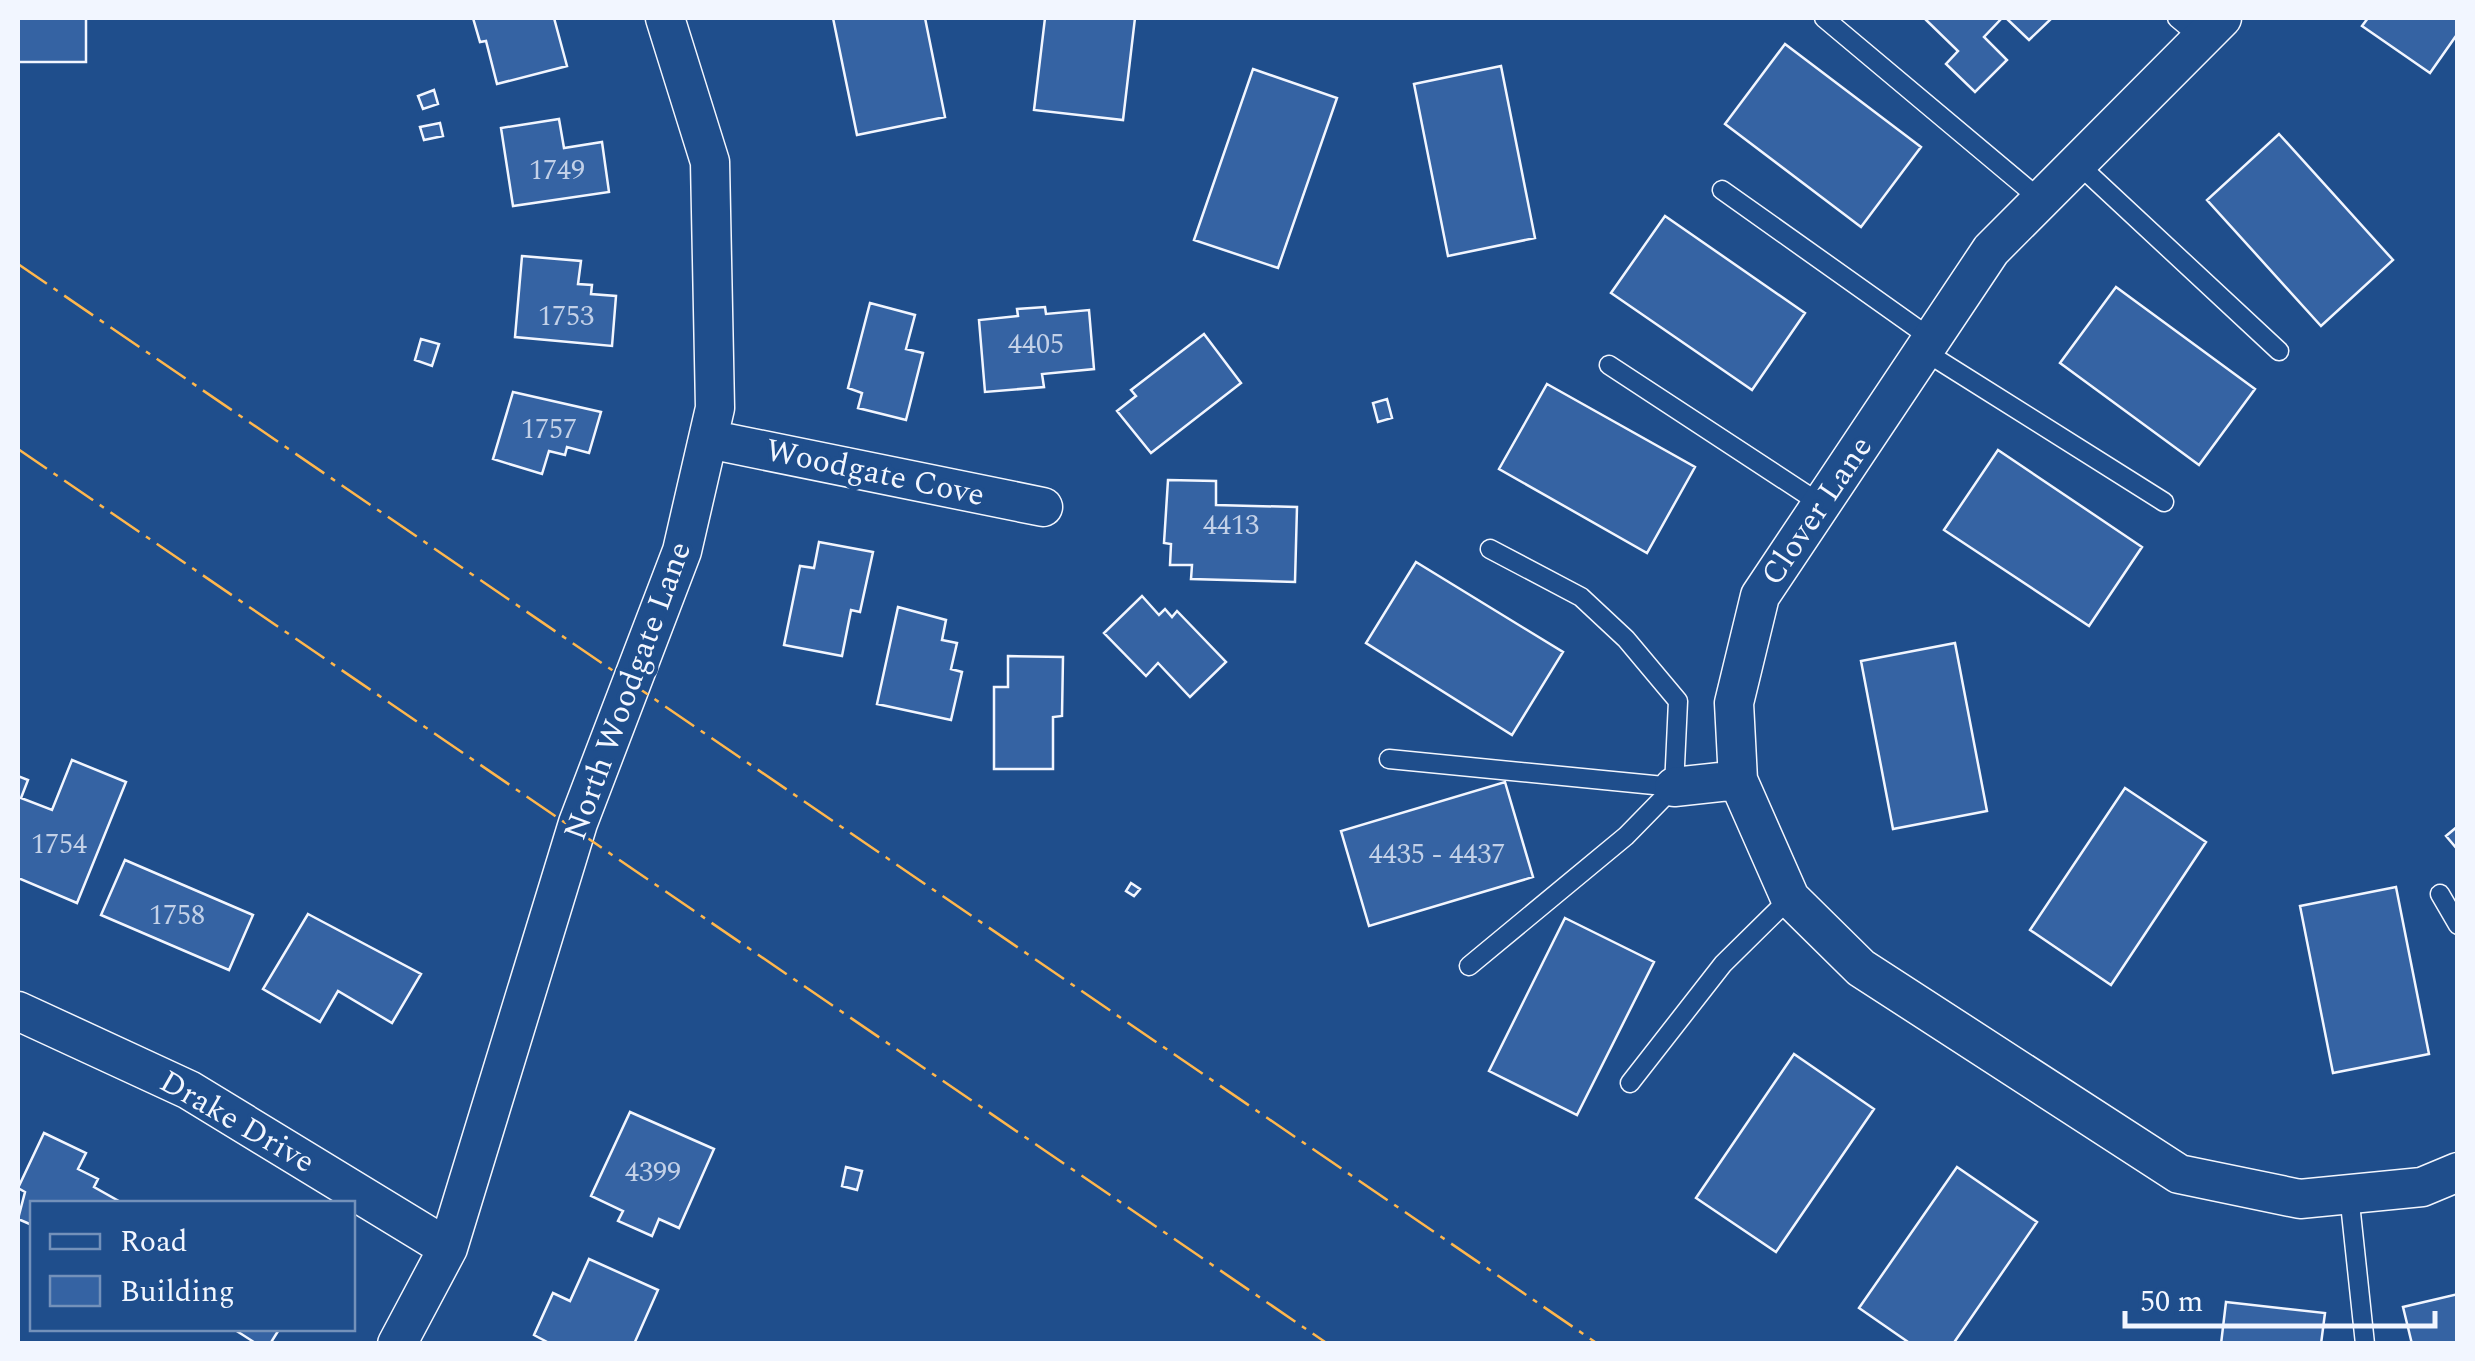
<svg xmlns="http://www.w3.org/2000/svg" width="2475" height="1361" viewBox="0 0 2475 1361" font-family="Spectral,serif">
<style>
.building{fill:#3563a3;stroke:#f2f6ff;stroke-width:2.5}
.lines{fill:none;stroke-linecap:round;stroke-linejoin:round}
.service-casing{stroke:#f2f6ff;stroke-width:21}
.minor-casing{stroke:#f2f6ff;stroke-width:41}
.service{stroke:#1f4e8c;stroke-width:18}
.minor{stroke:#1f4e8c;stroke-width:38}
.power{stroke:#ffb74d;stroke-width:2.5;stroke-dasharray:35 8 5 8;stroke-linecap:butt}
.labels{text-anchor:middle;dominant-baseline:central;stroke-width:8;stroke-linejoin:round;paint-order:stroke}
.number-label{font-size:28px;fill:#c3d1e8}
.street-label{font-size:32px;fill:#f2f6ff;stroke:#1f4e8c}
</style>
<rect width="100%" height="100%" fill="#1f4e8c"/>
<path class="building" d="M 18,18 L 86,18 L 86,62 L 18,62 Z
M 473,18 L 554,18 L 567,66 L 497,84 L 486,41 L 480,42 Z
M 833,18 L 925,18 L 945,117 L 857,135 Z
M 1045,18 L 1135,18 L 1123,120 L 1034,110 Z
M 1924,18 L 2002,18 L 1984,37 L 2007,60 L 1975,92 L 1946,64 L 1958,51 Z
M 2006,18 L 2052,18 L 2029,40 Z
M 2368,18 L 2458,18 L 2458,33 L 2430,73 L 2362,26 Z
M 1785,44 L 1921,147 L 1861,227 L 1725,124 Z
M 1501,66 L 1535,238 L 1448,256 L 1414,84 Z
M 1253,69 L 1337,98 L 1278,268 L 1194,240 Z
M 434,90 L 438,104 L 423,109 L 418,96 Z
M 559,119 L 564,148 L 602,142 L 609,192 L 513,206 L 501,128 Z
M 440,123 L 443,136 L 424,140 L 420,127 Z
M 2279,134 L 2393,260 L 2321,326 L 2207,200 Z
M 1665,216 L 1805,313 L 1752,390 L 1611,293 Z
M 522,256 L 581,261 L 578,284 L 592,285 L 591,294 L 616,296 L 612,346 L 515,337 Z
M 2116,287 L 2255,389 L 2199,465 L 2060,363 Z
M 870,303 L 915,315 L 906,349 L 923,353 L 906,420 L 858,408 L 862,393 L 848,388 Z
M 1045,307 L 1046,314 L 1089,310 L 1094,369 L 1042,374 L 1044,387 L 985,392 L 979,320 L 1018,316 L 1017,309 Z
M 1204,334 L 1241,383 L 1151,453 L 1117,411 L 1136,396 L 1131,390 Z
M 421,339 L 439,344 L 432,366 L 415,360 Z
M 1547,384 L 1695,467 L 1647,553 L 1499,469 Z
M 513,392 L 601,412 L 589,453 L 567,447 L 565,455 L 549,451 L 542,474 L 493,459 Z
M 1387,399 L 1392,418 L 1378,422 L 1373,403 Z
M 1998,450 L 2142,547 L 2089,626 L 1944,530 Z
M 1168,480 L 1216,481 L 1216,505 L 1297,507 L 1295,582 L 1191,579 L 1192,565 L 1170,565 L 1171,544 L 1164,543 Z
M 819,542 L 873,552 L 860,612 L 851,610 L 842,656 L 784,645 L 800,566 L 814,568 Z
M 1416,562 L 1563,652 L 1512,735 L 1366,643 Z
M 1142,596 L 1159,615 L 1165,609 L 1172,617 L 1177,611 L 1226,662 L 1190,697 L 1158,663 L 1146,676 L 1104,633 Z
M 898,607 L 946,620 L 942,640 L 957,643 L 951,669 L 962,672 L 951,720 L 877,704 Z
M 1955,643 L 1987,811 L 1893,829 L 1861,661 Z
M 1008,656 L 1063,657 L 1062,716 L 1053,717 L 1053,769 L 994,769 L 994,687 L 1008,687 Z
M 72,760 L 126,782 L 77,903 L 18,878 L 18,776 L 28,780 L 21,798 L 52,810 Z
M 1505,782 L 1533,877 L 1369,926 L 1341,831 Z
M 2125,788 L 2206,842 L 2111,985 L 2030,930 Z
M 2458,826 L 2458,850 L 2446,836 Z
M 125,860 L 253,915 L 229,970 L 101,915 Z
M 1131,883 L 1140,889 L 1134,896 L 1126,891 Z
M 2396,887 L 2429,1054 L 2333,1073 L 2300,906 Z
M 308,914 L 421,974 L 392,1023 L 338,991 L 320,1022 L 263,989 Z
M 1565,918 L 1654,962 L 1577,1115 L 1489,1071 Z
M 1794,1054 L 1874,1109 L 1776,1252 L 1696,1198 Z
M 630,1112 L 714,1149 L 679,1228 L 659,1219 L 652,1236 L 618,1221 L 623,1211 L 591,1196 Z
M 44,1133 L 86,1153 L 78,1169 L 98,1179 L 94,1187 L 124,1204 L 32,1204 L 32,1225 L 18,1219 L 25,1192 L 18,1188 Z
M 846,1167 L 862,1171 L 857,1190 L 842,1186 Z
M 1957,1167 L 2037,1222 L 1953,1344 L 1911,1344 L 1859,1308 Z
M 589,1259 L 658,1290 L 634,1344 L 551,1344 L 534,1335 L 553,1293 L 570,1301 Z
M 2458,1294 L 2458,1344 L 2412,1344 L 2403,1307 Z
M 2226,1302 L 2325,1313 L 2321,1344 L 2221,1344 Z
M 232,1328 L 280,1328 L 270,1344 L 257,1344 Z"/>
<g class="lines">
<defs>
<path id="service" d="M 1824,18 L 2041,200
M 2177,18 L 2201,38
M 2077,163 L 2279,351
M 1722,190 L 1932,339
M 1924,351 L 2164,502
M 1609,365 L 1821,504
M 1389,759 L 1674,787
M 2440,894 L 2458,925
M 1469,966 L 1626,836 L 1674,787 L 1678,701 L 1626,639 L 1581,597 L 1490,549
M 1630,1083 L 1723,964 L 1790,898
M 2349,1194 L 2365,1344"/>
<path id="minor" d="M 2222,18 L 1991,250 L 1760,596 L 1734,703 L 1738,780 L 1790,898 L 1861,968 L 2179,1174 L 2300,1199 L 2422,1187 L 2458,1172
M 708,439 L 1043,507
M 1674,787 L 1738,780
M 18,1011 L 189,1090 L 448,1248
M 397,1344 L 448,1248 L 578,823 L 682,551 L 715,408 L 710,162 L 665,18"/>
</defs>
<use href="#service" class="service-casing"/>
<use href="#minor" class="minor-casing"/>
<use href="#service" class="service"/>
<use href="#minor" class="minor"/>
<path class="power" d="M 18,264 L 1598,1344
M 18,449 L 1328,1344"/>
</g>
<g class="labels">
<g class="number-label">
<text x="557" y="170">1749</text>
<text x="566" y="316">1753</text>
<text x="1036" y="344">4405</text>
<text x="549" y="429">1757</text>
<text x="1231" y="525">4413</text>
<text x="59" y="844">1754</text>
<text x="1437" y="854">4435 - 4437</text>
<text x="177" y="915">1758</text>
<text x="653" y="1172">4399</text>
</g>
<g class="street-label">
<text transform="translate(875 473) rotate(12)">Woodgate Cove</text>
<text transform="translate(1817 511) rotate(-56)">Clover Lane</text>
<text transform="translate(628 691) rotate(-70)">North Woodgate Lane</text>
<text transform="translate(237 1122) rotate(30)">Drake Drive</text>
</g>
</g>
<rect width="2475" height="1361" fill="none" stroke="#f2f6ff" stroke-width="40"/>
<rect x="30" y="1201" width="325" height="130" fill="#1f4e8c" stroke="#7391ba" stroke-width="2.5"/>
<rect x="50" y="1234" width="50" height="15" fill="#1f4e8c" stroke="#7391ba" stroke-width="2.5"/>
<text x="120" y="1251" font-size="30" fill="#f2f6ff">Road</text>
<rect x="50" y="1276" width="50" height="30" fill="#3563a3" stroke="#7391ba" stroke-width="2.5"/>
<text x="120" y="1301" font-size="30" fill="#f2f6ff">Building</text>
<path d="M2125 1311v15h310v-15" fill="none" stroke="#f2f6ff" stroke-width="5"/>
<text x="2140" y="1311" font-size="30" fill="#f2f6ff" stroke="#1f4e8c" stroke-width="8" paint-order="stroke">50 m</text>
</svg>
